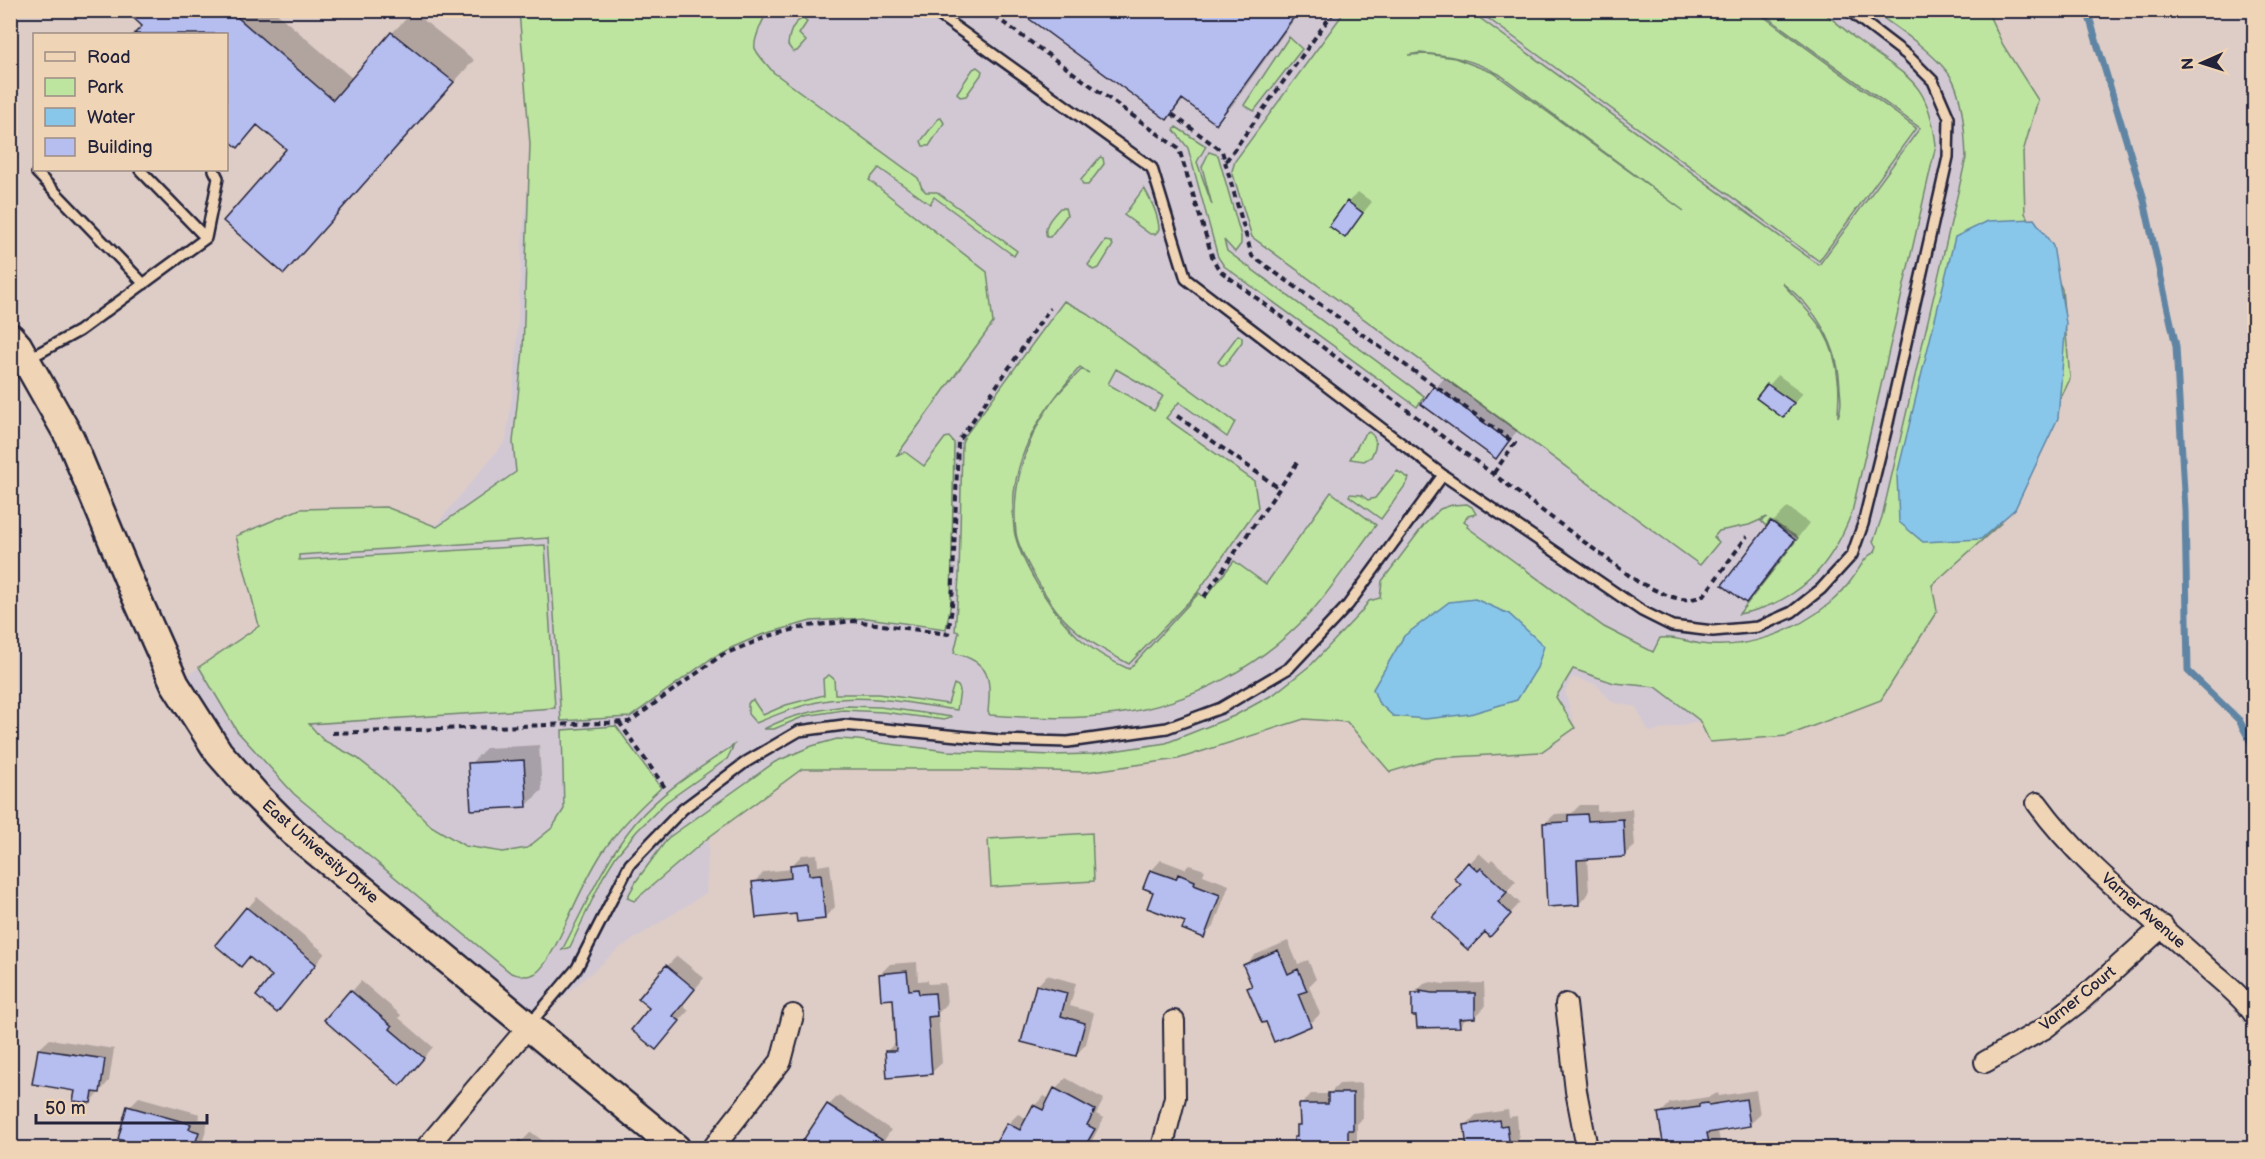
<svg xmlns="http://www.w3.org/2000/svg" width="2265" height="1159" viewBox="0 0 2265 1159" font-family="'Balsamiq Sans',sans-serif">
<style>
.built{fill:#d2c8d3}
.green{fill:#bde5a0;stroke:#70846e;stroke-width:1.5;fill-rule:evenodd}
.water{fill:#89c7ea;stroke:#6085a4;stroke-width:1.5}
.shadow{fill:#0003}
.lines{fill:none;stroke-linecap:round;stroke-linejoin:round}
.stream{stroke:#6085a4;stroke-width:7}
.building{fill:#b6bdef;stroke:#22223b;stroke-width:1.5}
.service-casing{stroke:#22223b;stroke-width:14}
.minor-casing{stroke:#22223b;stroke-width:24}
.secondary-casing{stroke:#22223b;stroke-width:32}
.path{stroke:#22223b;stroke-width:4;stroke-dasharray:6 4.5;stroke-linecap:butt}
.service{stroke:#efd4b6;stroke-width:9}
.minor{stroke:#efd4b6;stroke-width:20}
.secondary{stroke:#efd4b6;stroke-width:27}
.labels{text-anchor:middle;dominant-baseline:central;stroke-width:6;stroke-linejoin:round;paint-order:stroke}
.street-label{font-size:16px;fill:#22223b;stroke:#efd4b6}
</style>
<rect width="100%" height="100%" fill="#decdc7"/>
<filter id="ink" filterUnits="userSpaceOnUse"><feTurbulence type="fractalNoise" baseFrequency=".0167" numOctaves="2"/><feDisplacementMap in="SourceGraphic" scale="12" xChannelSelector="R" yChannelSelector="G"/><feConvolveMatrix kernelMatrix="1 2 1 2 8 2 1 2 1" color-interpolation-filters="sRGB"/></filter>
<g filter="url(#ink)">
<path class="built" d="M 520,11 L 1987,11 L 2003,45 L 2038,100 L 2023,152 L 2024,211 L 2062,289 L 2070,379 L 2038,454 L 2000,524 L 1932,585 L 1937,611 L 1881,700 L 1787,736 L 1710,742 L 1699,721 L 1649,732 L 1636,707 L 1612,702 L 1596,684 L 1572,677 L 1565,692 L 1575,728 L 1544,751 L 1436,758 L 1390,772 L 1347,722 L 1304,719 L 1178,759 L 1086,772 L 965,769 L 801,769 L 709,837 L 706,893 L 620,948 L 528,1027 L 293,832 L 175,684 L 259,626 L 236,536 L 300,509 L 386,507 L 435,526 L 506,440 L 515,375 L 522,243 L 531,154 Z"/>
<path class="green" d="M 519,11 L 768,11 C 764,17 753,40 755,48 C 756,53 769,67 773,72 L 918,178 L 922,188 L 926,192 L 937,192 L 1017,251 L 1014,256 L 934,197 L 930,204 L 879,168 L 869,180 L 987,272 L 993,323 L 897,455 L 905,452 L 924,466 L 945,438 L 949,437 L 954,443 L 951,603 L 946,629 L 867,618 L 811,621 L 761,635 L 731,648 L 712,658 L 630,717 L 561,721 L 549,538 L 299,555 L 299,560 L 545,545 L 555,708 L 309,724 L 323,740 L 357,758 L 385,780 L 431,826 L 465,846 L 503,852 L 527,848 L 552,828 L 564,809 L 562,730 L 616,726 L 661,788 C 639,808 618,829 602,853 C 586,878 574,906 562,932 C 557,943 545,969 534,974 C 527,978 518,975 511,973 L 294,794 L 237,731 L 199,667 L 259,626 L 236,536 L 300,509 L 386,507 L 437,527 L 516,472 L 513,442 L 523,350 L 530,144 Z
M 1345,11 L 1470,11 L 1819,265 L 1920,128 L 1759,11 C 1770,11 1812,8 1820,11 C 1828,14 1848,33 1856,39 C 1905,77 1928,77 1936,145 L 1852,512 C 1831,567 1799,603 1739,614 L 1798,538 L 1770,520 L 1766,526 L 1761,521 L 1767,517 L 1749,525 L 1719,531 L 1714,537 L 1719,542 L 1700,565 L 1252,237 L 1232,171 L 1235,161 ZM 1419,53 C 1450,55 1471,59 1499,74 L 1684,211 L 1494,73 L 1455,58 L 1427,54 L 1408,55 ZM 1782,283 C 1817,308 1839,346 1840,389 C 1841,399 1842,408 1838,417 C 1838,405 1840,392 1838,380 C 1834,332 1811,315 1782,283 Z
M 1478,11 L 1756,11 L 1916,128 L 1819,261 Z
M 1873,11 L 1987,11 L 2003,45 L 2038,100 L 2023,152 L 2025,213 L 2062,289 L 2070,379 L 2000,524 L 1932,585 L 1937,611 L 1881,700 L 1787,736 L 1710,742 L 1699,720 L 1656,687 L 1614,683 L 1573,669 L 1556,697 L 1575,728 L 1541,752 L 1436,758 L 1390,772 L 1347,722 L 1304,719 L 1178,759 L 1086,772 L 965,769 L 802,769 L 709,837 L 634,901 L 627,898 L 637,880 L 668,838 L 775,762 L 812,746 L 837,739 L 857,740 L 947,751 L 1052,755 L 1093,754 L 1166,743 L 1234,716 L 1274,694 L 1312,664 L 1361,612 L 1369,601 L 1380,598 L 1382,581 L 1424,525 L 1440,509 L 1452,505 L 1467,504 L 1472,507 L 1476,514 L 1468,516 L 1464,521 L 1468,524 L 1467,527 L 1604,627 L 1653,652 L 1660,638 C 1674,636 1687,642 1701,644 C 1747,650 1795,632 1830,603 C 1838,596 1846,588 1852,579 C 1860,569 1863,557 1875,552 L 1877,546 L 1873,542 L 1882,517 L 1966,158 C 1965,136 1963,96 1951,77 C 1935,53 1896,27 1873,11 Z
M 804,18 L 807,22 L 799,34 L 806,41 L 797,51 L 793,52 L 788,45 C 789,34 792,22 804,18 Z
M 1289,37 L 1302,49 L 1254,111 L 1244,105 Z
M 977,67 L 982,71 L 981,75 L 966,96 L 960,97 L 957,93 L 973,69 Z
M 941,118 L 944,123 L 929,146 L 923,146 L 921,141 L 938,119 Z
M 1176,127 L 1206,146 L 1197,162 L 1212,205 L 1202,167 L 1209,152 L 1218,155 L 1241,236 L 1241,244 L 1235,252 L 1224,240 L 1227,251 L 1424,396 L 1417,407 L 1224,266 L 1218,257 L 1188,148 L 1174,130 Z
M 1100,157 L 1103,158 L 1104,164 L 1088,185 L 1083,185 L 1081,180 Z
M 1144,188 C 1151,200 1159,215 1159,230 L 1155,234 L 1150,234 L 1124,215 Z
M 1060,208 L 1065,208 L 1067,215 L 1050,237 L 1047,237 C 1042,226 1053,216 1060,208 Z
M 1105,241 L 1111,242 L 1113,245 L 1099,268 L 1093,270 L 1088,265 Z
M 1064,301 L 1085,312 L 1235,422 L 1227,437 L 1179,402 L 1166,418 L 1254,481 L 1258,507 L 1197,593 L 1129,664 C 1105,651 1080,637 1062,617 C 1048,601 1019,553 1016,533 C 1011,487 1025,441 1051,403 C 1059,391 1072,380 1082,369 L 1089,373 L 1080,367 C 1043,409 1015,449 1013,507 C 1013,516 1013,526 1015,535 C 1020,554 1031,575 1042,592 C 1066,630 1088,651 1129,669 L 1199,593 L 1205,598 L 1234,561 L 1266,584 L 1331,492 L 1376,525 C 1354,554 1335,585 1311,612 C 1261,667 1190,704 1117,714 C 1075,720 1031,718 990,715 L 988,712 C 991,679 991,662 954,653 L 959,632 L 955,631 L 959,577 L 962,443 L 965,436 ZM 1116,369 L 1163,396 L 1154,411 L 1108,384 Z
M 1238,335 L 1242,337 L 1242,342 L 1225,365 L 1221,365 L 1218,362 Z
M 1369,432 C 1379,439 1376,447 1371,457 L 1364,461 L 1350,459 L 1364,435 Z
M 1397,471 L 1409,478 L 1407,483 L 1381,519 L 1349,496 L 1350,494 L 1361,495 L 1368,500 L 1375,498 Z
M 829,675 L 834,679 L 835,694 L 878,694 L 948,704 L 954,684 L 958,686 L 960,690 L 957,710 C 913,704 867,693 823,701 C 800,705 778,714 756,723 L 748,714 L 748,704 L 750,701 L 753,700 L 763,715 L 786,705 L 824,695 L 823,679 Z
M 845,706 L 880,707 L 952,717 L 944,720 L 883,712 L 843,710 L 805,716 L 774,729 L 764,729 C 790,715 817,710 845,706 Z
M 734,745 L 727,759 L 666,802 L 637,831 L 616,856 L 603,877 L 570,947 L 562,950 C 585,907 604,860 636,822 C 663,790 699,769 734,745 Z
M 1092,833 L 1094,881 L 991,887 L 988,839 Z"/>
<path class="water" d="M 2034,219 L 2053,246 L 2066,323 L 2058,418 L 2015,509 L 1981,539 L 1923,542 L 1899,522 L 1897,475 L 1955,237 L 1988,221 Z
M 1475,599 L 1509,614 L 1544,646 L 1537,668 L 1517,700 L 1470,714 L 1425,719 L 1393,716 L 1378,702 L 1373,689 L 1404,636 L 1449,602 Z"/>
<path class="shadow" d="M 127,10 L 273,10 L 353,79 L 392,33 L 413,12 L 474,60 L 284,272 L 289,149 L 259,125 L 238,146 L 226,34 L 136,34 L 144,26 Z
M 1020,10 L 1301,10 L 1232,106 L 1216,122 L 1185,99 L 1167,118 Z
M 1358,192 L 1372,202 L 1344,236 L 1348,202 Z
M 1778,375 L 1803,393 L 1783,416 L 1758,398 Z
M 1445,377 L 1518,430 L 1496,457 L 1423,403 Z
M 1788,507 L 1809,523 L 1761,586 L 1746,601 L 1773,522 Z
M 539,745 L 542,790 L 526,806 L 470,764 L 486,748 Z
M 1580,805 L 1597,805 L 1597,811 L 1632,809 L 1635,846 L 1624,856 L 1587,858 L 1589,893 L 1579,904 L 1544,824 L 1555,814 L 1572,813 Z
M 1479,853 L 1489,862 L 1492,859 L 1516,881 L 1507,891 L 1520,903 L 1500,925 L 1456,878 Z
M 817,854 L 818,866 L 830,864 L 835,907 L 825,917 L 797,912 L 754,882 L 764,872 L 792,869 L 791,866 L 802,855 Z
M 1161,860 L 1185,869 L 1189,865 L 1205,870 L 1203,875 L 1229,885 L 1214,926 L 1204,936 L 1155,891 L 1151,871 Z
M 257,897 L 325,953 L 287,1001 L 275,976 L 250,956 L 217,945 Z
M 1288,941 L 1298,964 L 1308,960 L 1316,979 L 1309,986 L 1320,1014 L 1310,1024 L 1267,1020 L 1248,988 L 1253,984 L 1245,965 L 1255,955 Z
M 677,956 L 704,978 L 682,1005 L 689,1010 L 656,1048 L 651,1008 L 667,966 Z
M 917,962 L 918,981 L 928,980 L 928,984 L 945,983 L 947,1004 L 938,1013 L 942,1063 L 931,1073 L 886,1052 L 897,1041 L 894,998 L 880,974 L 890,964 Z
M 1047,975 L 1076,983 L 1070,1006 L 1094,1013 L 1086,1044 L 1076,1055 L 1037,986 Z
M 361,981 L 401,1015 L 399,1018 L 433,1047 L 410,1074 L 327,1020 Z
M 1432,982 L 1443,984 L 1484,983 L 1485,1007 L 1475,1017 L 1468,1017 L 1459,1026 L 1413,994 L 1424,984 Z
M 50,1039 L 114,1049 L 109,1081 L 91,1102 L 39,1049 Z
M 1066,1078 L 1104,1099 L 1096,1114 L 1104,1118 L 1088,1148 L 995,1148 L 1008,1124 L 1018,1114 L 1028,1119 L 1034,1106 L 1044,1096 L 1050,1099 L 1056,1089 Z
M 1362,1083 L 1363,1118 L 1357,1124 L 1357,1148 L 1296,1148 L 1296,1138 L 1299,1135 L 1298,1125 L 1301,1123 L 1301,1105 L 1311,1094 L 1329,1094 L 1339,1084 Z
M 1756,1090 L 1760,1115 L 1749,1125 L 1718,1130 L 1721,1148 L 1665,1148 L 1660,1114 L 1670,1103 L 1708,1097 L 1718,1093 L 1719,1096 Z
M 839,1095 L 891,1130 L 879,1148 L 800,1148 L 829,1105 Z
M 139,1097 L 200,1114 L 199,1119 L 208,1121 L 201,1148 L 150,1148 L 129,1107 Z
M 1508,1110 L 1509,1117 L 1517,1116 L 1519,1138 L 1513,1148 L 1469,1148 L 1466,1125 L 1476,1115 Z
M 531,1132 L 547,1144 L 551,1140 L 563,1148 L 515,1148 Z"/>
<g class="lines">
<path class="stream" d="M 2087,10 L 2143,196 L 2176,346 L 2185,510 L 2188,671 L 2239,720 L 2254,748"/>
</g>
<path class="building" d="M 125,10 L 229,10 L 333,100 L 391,32 L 454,82 L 284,274 L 223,221 L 286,149 L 257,125 L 238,148 L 226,138 L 226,34 L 134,34 L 142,26 Z
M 1017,10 L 1299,10 L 1216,124 L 1182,99 L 1167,120 Z
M 1299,10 L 1312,10 L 1308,17 Z
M 1347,201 L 1363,213 L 1345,238 L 1329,226 Z
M 1767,384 L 1794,403 L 1783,418 L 1756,398 Z
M 1434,386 L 1509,441 L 1496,459 L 1421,404 Z
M 1771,521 L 1795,540 L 1746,603 L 1722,585 Z
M 524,760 L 527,807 L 471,810 L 468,763 Z
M 1587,814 L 1588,821 L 1623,819 L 1625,857 L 1577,860 L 1579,905 L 1547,907 L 1543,823 L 1568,822 L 1568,815 Z
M 1468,862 L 1478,871 L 1481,868 L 1507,892 L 1498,902 L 1511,914 L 1490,937 L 1485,932 L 1468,950 L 1432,917 L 1461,885 L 1454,878 Z
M 808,863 L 809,875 L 821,874 L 825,919 L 797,922 L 796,914 L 756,918 L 752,882 L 791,878 L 790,865 Z
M 1150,870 L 1176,879 L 1178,874 L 1195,881 L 1194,885 L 1220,895 L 1204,938 L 1182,929 L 1185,922 L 1147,908 L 1153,892 L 1143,888 Z
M 246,907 L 316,964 L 277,1013 L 256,996 L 272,976 L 249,957 L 241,967 L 215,945 Z
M 1278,950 L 1288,974 L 1298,969 L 1307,991 L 1298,994 L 1311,1026 L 1274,1042 L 1266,1022 L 1262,1023 L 1247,988 L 1252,986 L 1243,965 Z
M 666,965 L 695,989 L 673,1016 L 680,1021 L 656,1050 L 631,1030 L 649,1008 L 638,999 Z
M 907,971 L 909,990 L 918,989 L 919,994 L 935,993 L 937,1016 L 928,1017 L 932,1074 L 887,1078 L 885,1051 L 896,1051 L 893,999 L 881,1000 L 879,974 Z
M 1036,985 L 1067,993 L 1061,1016 L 1085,1023 L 1076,1056 L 1021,1042 Z
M 350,990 L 392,1026 L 390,1029 L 424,1058 L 400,1086 L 324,1020 Z
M 1420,991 L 1432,993 L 1475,993 L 1475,1018 L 1459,1019 L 1460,1027 L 1417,1028 L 1416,1016 L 1412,1016 L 1412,993 L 1421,993 Z
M 38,1049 L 105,1059 L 100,1093 L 93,1092 L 91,1103 L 73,1101 L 75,1091 L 32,1084 Z
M 1054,1088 L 1095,1110 L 1087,1125 L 1095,1129 L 1084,1148 L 993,1148 L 1007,1123 L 1020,1130 L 1033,1105 L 1043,1110 Z
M 1328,1093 L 1353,1093 L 1353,1130 L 1348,1130 L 1348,1148 L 1294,1148 L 1294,1137 L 1297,1137 L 1297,1125 L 1300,1125 L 1299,1104 L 1328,1104 Z
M 1746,1099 L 1750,1126 L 1707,1133 L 1710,1148 L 1664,1148 L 1658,1113 L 1699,1107 L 1699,1104 L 1708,1103 L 1709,1105 Z
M 827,1104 L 882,1140 L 877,1148 L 798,1148 Z
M 127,1106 L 191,1124 L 189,1129 L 199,1132 L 194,1148 L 148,1148 L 118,1139 Z
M 1499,1120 L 1500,1126 L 1507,1125 L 1510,1148 L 1467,1148 L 1464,1125 Z
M 520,1141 L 529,1148 L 513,1148 Z"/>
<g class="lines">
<defs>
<path id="service" d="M 932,10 L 1152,168 L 1186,279 L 1443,475
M 40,170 L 37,173 L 144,284
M 206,238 L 218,178 L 214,170
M 10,375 L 26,360 L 79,331 L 206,238 L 140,170
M 529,1025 L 577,968 L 630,864 L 683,809 L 746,762 L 799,731 L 844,725 L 999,740 L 1068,742 L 1167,728 L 1221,708 L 1289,668 L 1348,605 L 1443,475 L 1642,611 L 1672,626 L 1713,631 L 1758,627 L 1792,612 L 1821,589 L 1852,555 L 1863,524 L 1887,427 L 1948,157 L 1949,118 L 1933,81 L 1907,55 L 1848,10"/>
<path id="minor" d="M 2037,803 C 2084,868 2147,912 2205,966 C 2221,981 2242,996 2254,1014
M 1566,1004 L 1576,1091 L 1587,1148
M 1985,1062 L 2045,1028 L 2080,1001 L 2163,926
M 426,1148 L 528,1027
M 713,1148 L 781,1061 L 793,1015
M 1162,1148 L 1175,1097 L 1174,1021"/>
<path id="secondary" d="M 10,337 L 18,346 L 70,438 L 131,585 L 175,684 L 219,753 L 255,794 L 293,832 L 676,1148"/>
</defs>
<use href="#service" class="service-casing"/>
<use href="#minor" class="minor-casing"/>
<use href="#secondary" class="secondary-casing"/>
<path class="path" d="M 986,10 L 1179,149 L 1213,259 L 1219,270 L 1638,582 C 1659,591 1684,608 1705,594 L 1747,536
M 1172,114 L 1222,151 L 1252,256 L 1515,443 L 1493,474
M 1226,161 L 1335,10
M 1177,416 L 1279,488
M 1204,597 L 1297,463
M 619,722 L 666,789
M 332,733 L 629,722 L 722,655 L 769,636 L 808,626 L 854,621 L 948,634 L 952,608 L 958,442 L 1050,308"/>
<use href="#service" class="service"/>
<use href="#minor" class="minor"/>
<use href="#secondary" class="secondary"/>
</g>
</g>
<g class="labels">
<g class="street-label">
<text transform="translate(320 852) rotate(41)">East University Drive</text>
<text transform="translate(2143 911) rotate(41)">Varner Avenue</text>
<text transform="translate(2078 999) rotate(-39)">Varner Court</text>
</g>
</g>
<rect width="2265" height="1159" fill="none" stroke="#efd4b6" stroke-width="36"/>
<rect x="18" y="18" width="2229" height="1123" fill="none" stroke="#22223b" stroke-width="2" filter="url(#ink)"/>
<rect x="33" y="33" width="195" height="138" fill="#efd4b6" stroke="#9d8d85" stroke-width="1.5"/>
<rect x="45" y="52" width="30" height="9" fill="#efd4b6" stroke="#9d8d85" stroke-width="1.5"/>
<text x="87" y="63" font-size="18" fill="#22223b">Road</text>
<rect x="45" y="78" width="30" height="18" fill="#bde5a0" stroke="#9d8d85" stroke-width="1.5"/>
<text x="87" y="93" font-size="18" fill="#22223b">Park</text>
<rect x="45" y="108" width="30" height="18" fill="#89c7ea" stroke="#9d8d85" stroke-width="1.5"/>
<text x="87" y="123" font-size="18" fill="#22223b">Water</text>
<rect x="45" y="138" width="30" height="18" fill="#b6bdef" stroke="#9d8d85" stroke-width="1.5"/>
<text x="87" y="153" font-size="18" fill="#22223b">Building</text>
<g transform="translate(2202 63) rotate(267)" stroke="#efd4b6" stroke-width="4.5" paint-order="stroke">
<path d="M0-4.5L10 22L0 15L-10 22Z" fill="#22223b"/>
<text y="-9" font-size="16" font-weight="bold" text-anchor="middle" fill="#22223b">N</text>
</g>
<path d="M36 1114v9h171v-9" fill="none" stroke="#22223b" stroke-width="3"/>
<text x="45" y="1114" font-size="18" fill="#22223b" stroke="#efd4b6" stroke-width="4.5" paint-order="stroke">50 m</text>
</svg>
